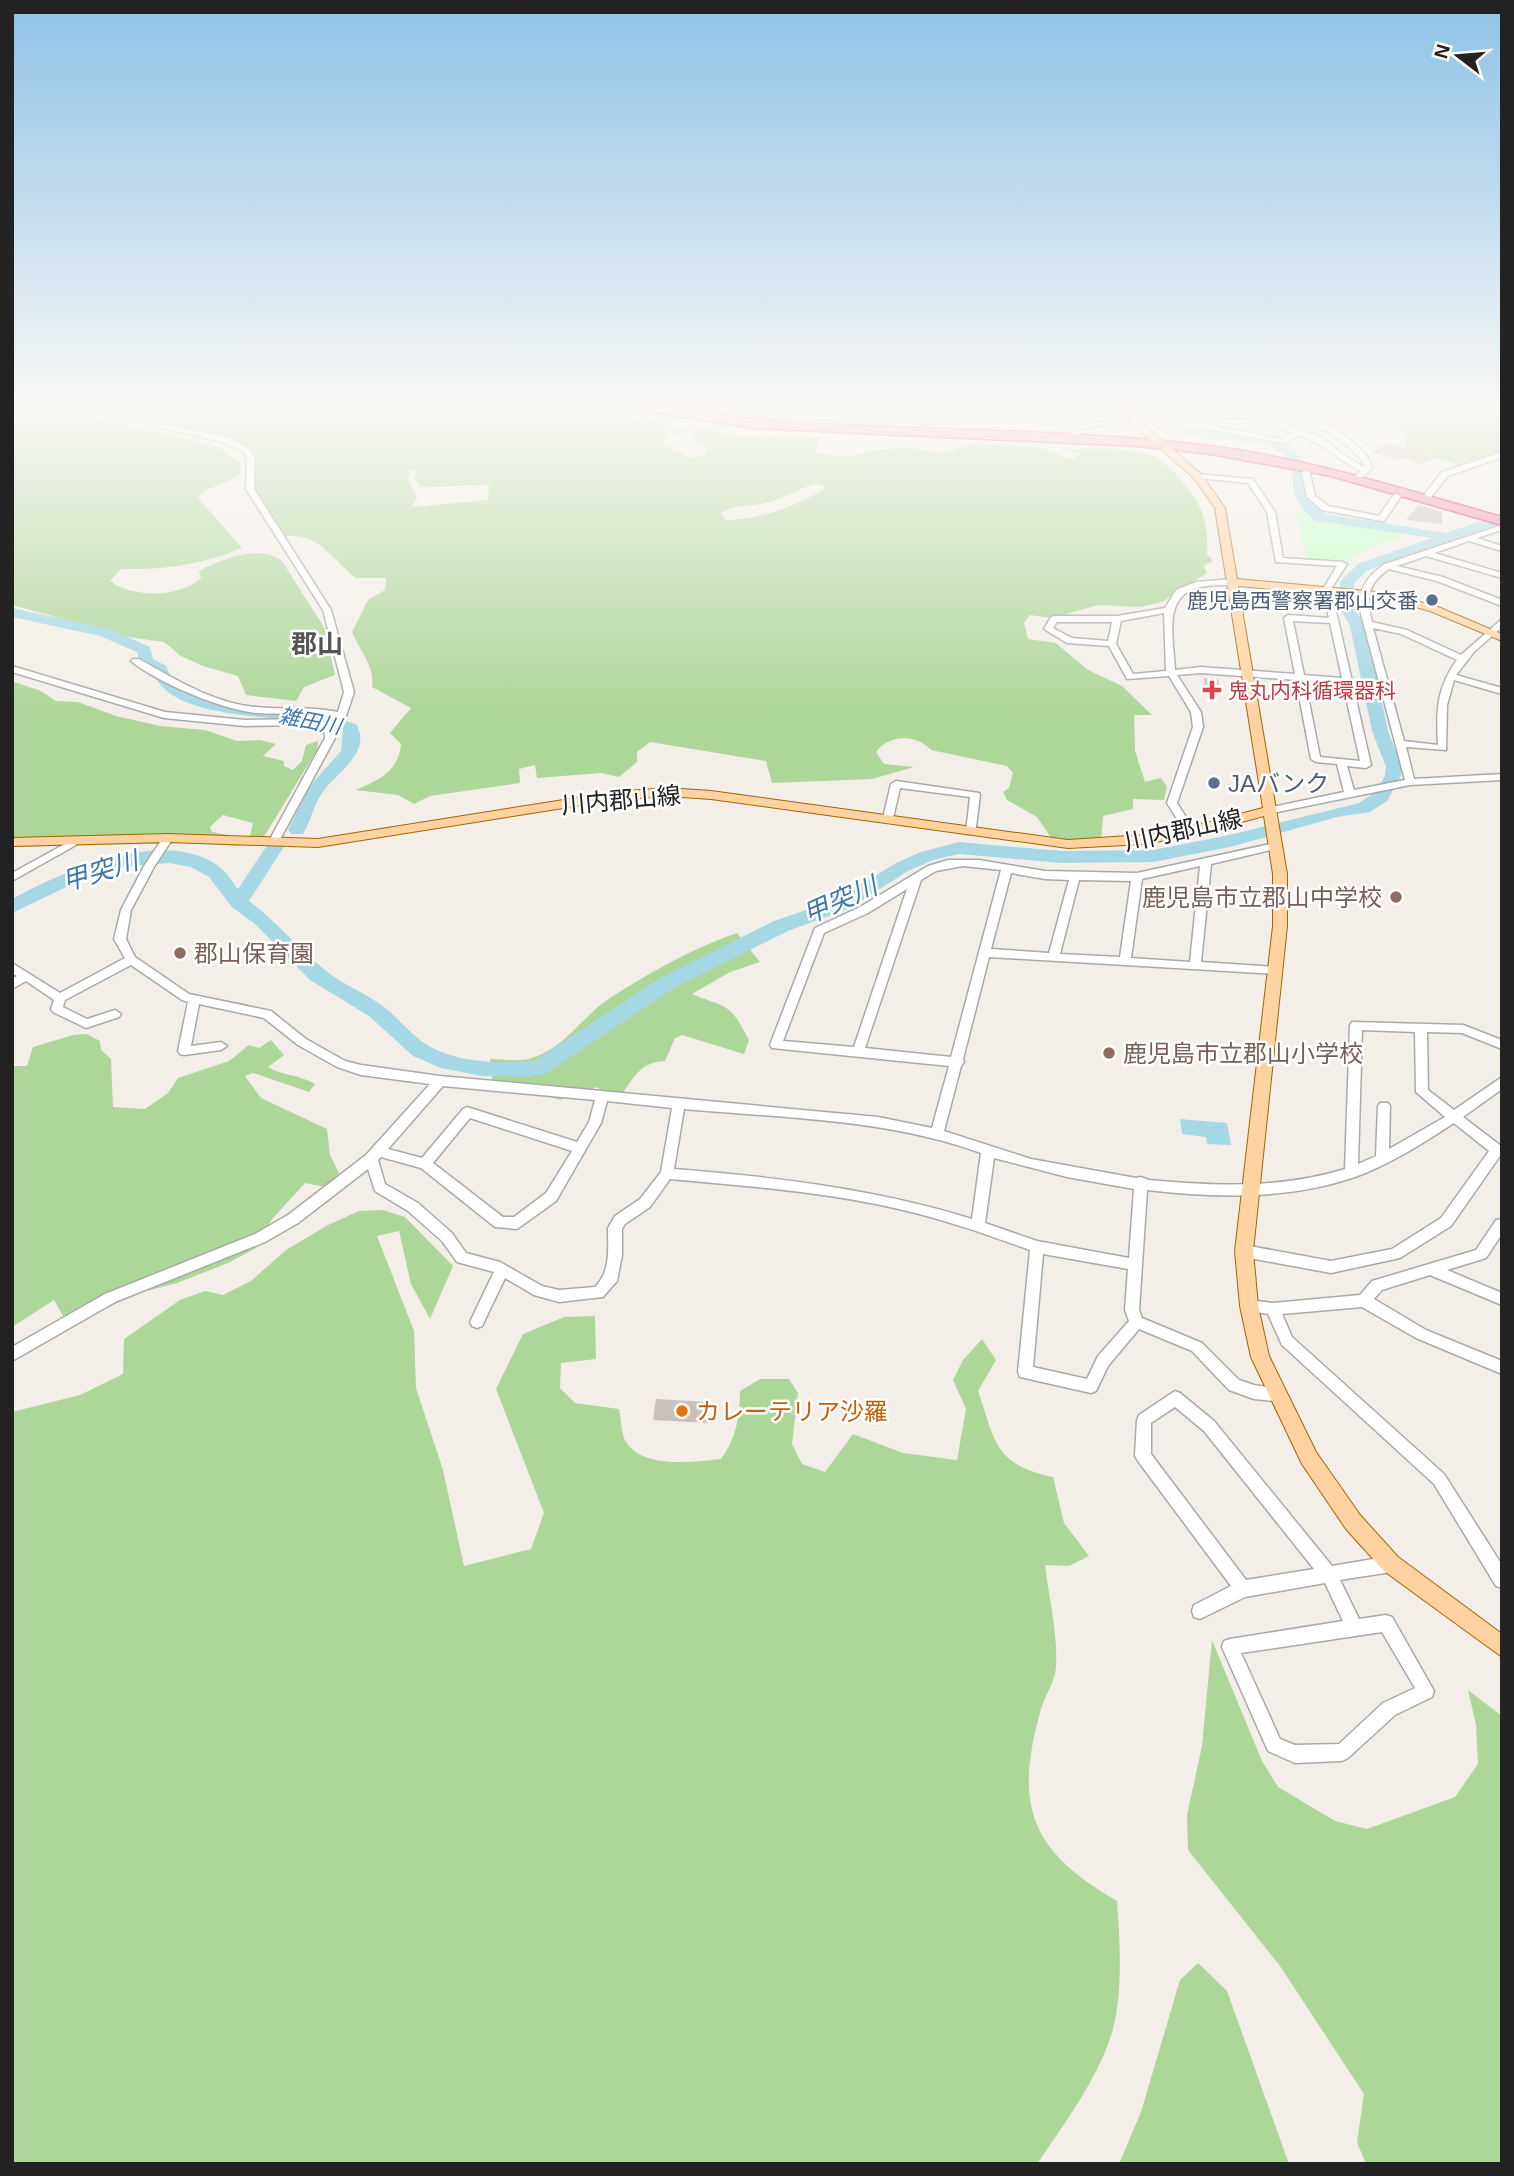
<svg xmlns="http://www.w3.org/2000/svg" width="1514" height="2176" viewBox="0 0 1514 2176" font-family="Arial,'Noto Sans JP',sans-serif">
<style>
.forest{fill:#add699;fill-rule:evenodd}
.park{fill:#c3ffc6}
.water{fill:#a5d8e4}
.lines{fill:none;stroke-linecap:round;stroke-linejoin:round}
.river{fill:#a5d8e4;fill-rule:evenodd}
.building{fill:#cbc1ba}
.minor-casing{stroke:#a9a9a9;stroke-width:3}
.major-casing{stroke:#a06600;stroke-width:2}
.highway-casing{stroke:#ed1969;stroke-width:3}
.minor{fill:#fff;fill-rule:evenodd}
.major{fill:#ffd3a1;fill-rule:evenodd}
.highway{fill:#f08aa0;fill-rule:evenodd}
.service-dot{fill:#5c6f8a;stroke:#fff;stroke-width:2.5}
.health-dot{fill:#e0444e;stroke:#fff;stroke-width:2.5}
.education-dot{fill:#8d6e63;stroke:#fff;stroke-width:2.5}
.food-dot{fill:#e8710a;stroke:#fff;stroke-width:2.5}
.labels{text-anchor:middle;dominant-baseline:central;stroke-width:5;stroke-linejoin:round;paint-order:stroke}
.far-service-label{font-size:21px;fill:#4e5e75;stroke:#fff;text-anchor:end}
.far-health-label{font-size:21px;fill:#be3a42;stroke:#fff;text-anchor:start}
.far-water-label{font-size:21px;font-style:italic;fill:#3e78ac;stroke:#fff}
.service-label{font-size:24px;fill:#4e5e75;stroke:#fff;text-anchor:start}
.street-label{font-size:24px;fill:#222;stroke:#fff}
.education-label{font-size:24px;fill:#785e54;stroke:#fff;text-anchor:start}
.food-label{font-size:24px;fill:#c56008;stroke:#fff;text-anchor:start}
.far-district-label{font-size:26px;font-weight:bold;fill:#555;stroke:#fff}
.water-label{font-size:26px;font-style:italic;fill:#3e78ac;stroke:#fff}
</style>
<rect width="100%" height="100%" fill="#f3efe8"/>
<path class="forest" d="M 12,409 L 44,409 L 139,427 L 219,447 L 240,463 L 241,473 C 228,486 210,483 198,498 L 242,548 C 201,565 165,570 121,569 L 110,581 C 132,598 180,598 201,578 L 199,571 C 222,559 259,544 282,561 L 324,627 L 335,675 L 304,687 L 296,701 L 246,695 L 238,676 L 203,666 L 181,656 L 164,642 L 129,637 L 12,605 Z
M 82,409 L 595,409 L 640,421 L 689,428 L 683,435 L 671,433 L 662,444 L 692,458 L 705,454 L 707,448 L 691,439 L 694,432 L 705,430 L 741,436 L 821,437 L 816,453 L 850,457 L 869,451 L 904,448 L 945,452 L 971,443 L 1041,447 L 1072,460 L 1080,454 L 1061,449 C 1090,450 1125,446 1153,456 C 1163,460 1171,469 1178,477 C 1201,501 1209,521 1207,554 L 1213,561 L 1204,566 L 1207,573 L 1162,602 L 1140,607 L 1098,605 L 1052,618 L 1030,615 L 1024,623 L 1028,639 L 1056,643 L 1088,670 L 1122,686 L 1152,715 L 1134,715 L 1135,751 L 1145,782 L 1161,778 L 1167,787 L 1164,800 L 1133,799 L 1133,809 L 1103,816 L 1101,841 L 1052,839 L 1037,817 L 1007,800 L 1003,792 L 1009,788 L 1013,773 L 1007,766 L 931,750 C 917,734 889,734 876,752 L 884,764 L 914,767 L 872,779 L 772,783 L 766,761 L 650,742 L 637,752 L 637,762 L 619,777 L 601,773 L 537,778 L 535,765 L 519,769 L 520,783 L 430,796 L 414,804 L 398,795 L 356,790 C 379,780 399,771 401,744 L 390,733 L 411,708 L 372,687 C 375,665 360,652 352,632 L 368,600 L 385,590 L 386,578 L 356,578 C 331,558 317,530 281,537 L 254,486 L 256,470 L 248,450 L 202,435 ZM 411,470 L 416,471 L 414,477 L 420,487 L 489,485 L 488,500 L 411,507 L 417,498 L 408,479 ZM 816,484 L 826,487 C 802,505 756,521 726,520 L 721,513 C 736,503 753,507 770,502 C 786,497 799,488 816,484 Z
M 661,409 L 1083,409 L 1071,425 L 1064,427 L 1024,424 L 922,426 L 863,417 L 850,410 L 836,413 L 844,427 L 717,418 Z
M 1352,409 L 1375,412 L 1382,409 L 1502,409 L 1502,451 L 1462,466 L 1405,448 L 1405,434 Z
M 12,681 L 41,691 L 56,701 L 78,702 L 116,716 L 160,726 L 205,730 L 237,741 L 260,740 L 276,744 L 263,756 L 284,761 L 284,766 L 293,770 L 302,761 L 306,745 L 318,741 L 317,750 L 265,835 L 257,843 L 248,845 L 253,823 L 223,815 L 210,827 L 212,832 L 244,838 L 240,846 L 184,843 L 12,847 Z
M 737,933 L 760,962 L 730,972 L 692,994 C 729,1009 729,1002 749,1040 L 744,1054 L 682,1035 L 675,1038 L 665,1061 C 635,1062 632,1085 614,1103 L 597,1087 L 560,1100 L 492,1079 L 490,1059 C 502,1059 516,1062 528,1059 C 565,1050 582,1015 613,996 C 651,972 695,947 737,933 Z
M 87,1034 L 100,1041 L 101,1050 L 111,1059 L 113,1107 L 145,1109 L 168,1093 L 178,1078 L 229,1061 L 249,1045 L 259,1048 L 271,1040 L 284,1055 L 268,1067 C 283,1076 298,1074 315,1084 L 309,1092 L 253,1073 L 245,1076 L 261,1098 L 327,1129 L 330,1155 L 339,1173 L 325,1187 L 305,1183 L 272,1219 L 256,1248 L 228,1263 L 177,1283 L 142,1292 L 68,1325 L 54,1300 L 12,1327 L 12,1066 L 27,1066 L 33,1047 L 73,1035 Z
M 383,1210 L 405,1217 L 453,1266 L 430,1319 L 411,1284 L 399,1231 L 377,1236 L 414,1331 L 416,1388 L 443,1470 L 464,1566 L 531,1549 L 544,1513 L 496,1389 L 523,1334 L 564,1317 L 595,1316 L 596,1359 L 561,1363 L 560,1388 L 575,1403 L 619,1409 C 621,1418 621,1434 626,1442 C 643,1469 694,1462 721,1459 C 736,1439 740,1416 740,1391 L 760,1379 L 789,1379 L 798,1393 L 792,1444 L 802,1464 L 825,1472 L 853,1434 L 903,1453 L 957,1460 L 966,1409 L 953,1380 L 963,1360 L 982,1339 L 996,1360 L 978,1391 C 996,1443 994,1464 1053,1477 L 1064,1523 L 1089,1556 L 1069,1566 L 1045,1565 C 1049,1598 1058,1634 1056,1666 C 1056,1679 1046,1694 1042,1706 C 1013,1805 1029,1850 1117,1901 C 1120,1941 1123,1990 1113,2029 C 1101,2074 1063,2126 1037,2164 L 12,2164 L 12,1412 L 80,1395 L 123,1374 L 124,1339 L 180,1300 L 205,1291 L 223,1295 L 251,1281 L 286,1250 L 328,1225 L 359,1211 Z
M 1212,1640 L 1262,1761 L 1278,1787 L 1335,1821 L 1367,1829 L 1455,1797 L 1478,1764 L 1476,1725 L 1468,1690 L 1502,1716 L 1502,2164 L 1366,2164 L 1357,2142 L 1364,2094 L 1280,1966 L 1188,1850 L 1187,1815 L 1202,1746 Z
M 1198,1963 L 1227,1991 L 1289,2164 L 1119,2164 L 1141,2112 L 1180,1980 Z"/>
<path class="park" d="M 1297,511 L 1322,521 L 1400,534 L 1400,539 L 1379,543 L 1342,563 L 1307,559 Z"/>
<path class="water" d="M 1180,1119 L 1227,1123 L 1231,1145 L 1207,1144 L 1206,1137 L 1182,1134 Z"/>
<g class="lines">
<path class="river" d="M 1148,409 L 1161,409 C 1197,449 1278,420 1300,457 C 1308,469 1304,486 1308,500 L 1325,514 L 1446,533 L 1502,514 L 1502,523 L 1368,570 L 1354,583 L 1355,610 L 1366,626 L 1388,731 L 1402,767 L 1401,776 L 1387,801 L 1370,812 L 1337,817 L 1230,847 L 1153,862 L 1062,863 L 959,854 L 933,860 L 908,871 L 850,908 L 788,931 L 674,988 L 545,1074 L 525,1077 L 482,1076 L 441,1068 L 413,1056 L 369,1016 L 310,980 L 255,924 L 232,907 L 209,877 L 191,867 L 169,863 L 122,867 L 83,879 L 12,913 L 12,899 C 63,871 163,827 217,865 C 226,871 232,881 238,889 L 270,841 L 282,841 L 285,845 L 249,901 C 277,922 298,949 325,970 C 343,985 366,993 384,1007 C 397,1017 407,1030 420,1040 C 450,1063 497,1064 534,1061 L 660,978 L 774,921 L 836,900 L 896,863 L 921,852 L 959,842 L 1062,851 L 1153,850 L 1230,835 L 1359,803 L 1374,793 L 1385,776 L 1386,767 L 1372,731 L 1350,626 L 1341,610 L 1340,582 L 1358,564 L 1432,538 L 1316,521 C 1279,495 1302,466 1282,453 C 1240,425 1186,458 1148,409 Z
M 12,608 L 110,629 L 150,647 L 153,659 L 166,666 C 180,710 272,705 313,712 C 327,714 342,720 356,724 C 373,753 336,772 322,793 C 313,806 311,821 303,834 L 291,834 L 288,830 L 308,788 L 341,751 L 343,730 C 332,727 322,723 311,722 C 272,716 173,718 155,676 L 157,673 L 140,664 L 137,652 L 100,636 L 12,617 Z"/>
</g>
<path class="building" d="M 1356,413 L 1369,419 L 1341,430 L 1319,418 L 1329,414 L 1341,419 Z
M 1388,442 L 1435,458 L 1421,465 L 1402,457 L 1397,460 L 1372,452 Z
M 1419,505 L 1442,512 L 1442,524 L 1406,520 Z
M 1204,678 L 1218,679 L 1220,695 L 1206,694 Z
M 656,1399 L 709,1402 L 708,1423 L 653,1420 Z"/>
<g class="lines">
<defs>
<path id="minor" d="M 79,409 L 93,409 L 228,438 L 250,449 L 255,460 L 254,489 L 331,610 L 354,692 L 346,716 L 334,727 L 335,738 L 278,843 L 274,844 L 269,841 L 325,738 L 324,728 L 315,725 L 245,726 L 164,718 L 12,672 L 12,666 L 165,712 L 245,720 L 315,719 L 327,723 L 334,717 C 308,712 283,715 257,713 C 223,710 158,683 131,661 L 133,659 L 139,659 C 175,679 213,703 255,707 C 283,710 310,706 338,712 L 344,692 L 323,610 L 246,489 L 247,460 L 244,452 L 223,442 Z
M 1194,409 L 1202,409 L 1211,417 L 1236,413 L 1264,417 L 1325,439 L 1343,455 L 1364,467 L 1364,463 L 1348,446 L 1329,432 L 1283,409 C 1306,409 1370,444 1372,468 L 1363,477 L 1357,477 L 1356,475 L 1360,471 C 1338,459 1323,444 1300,435 L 1283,443 L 1204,428 L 1205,419 ZM 1236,417 L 1260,421 L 1293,433 L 1282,439 L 1211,425 L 1212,421 Z
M 1131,416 L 1134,416 L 1134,420 L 1077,429 L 1082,440 L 1078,442 L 1074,440 L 1069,428 Z
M 1502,452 L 1502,457 L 1448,476 L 1428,501 L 1421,499 L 1442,472 Z
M 1306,466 L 1313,468 L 1310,473 L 1315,496 L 1328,506 L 1379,516 L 1397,490 L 1404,492 L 1384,521 L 1381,521 L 1322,510 L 1307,497 L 1302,473 Z
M 1195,474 L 1253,479 L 1275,512 L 1283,558 L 1343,562 L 1347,564 L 1331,589 L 1371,765 L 1366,768 L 1347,766 L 1354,790 L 1405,780 L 1361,614 C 1358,591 1365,577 1385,564 L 1502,525 L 1502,530 L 1477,538 L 1502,546 L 1502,551 L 1469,541 L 1434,553 L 1502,573 L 1502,578 L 1426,556 L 1397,566 L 1443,577 L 1502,600 L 1502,606 L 1437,581 L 1389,569 C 1367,584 1366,597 1372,622 L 1407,630 L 1461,655 L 1502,619 L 1502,627 L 1474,652 L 1456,675 L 1502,688 L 1502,694 L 1454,680 L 1447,705 L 1446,750 L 1406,747 L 1414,779 L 1502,774 L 1502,780 L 1410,785 L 1268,814 L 1264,813 L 1263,811 L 1268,808 L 1344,792 L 1337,764 L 1316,762 L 1311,759 L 1296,680 L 1201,673 L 1177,675 L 1201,712 L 1203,727 L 1177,803 L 1196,833 L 1195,835 L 1187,835 L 1167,803 L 1193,727 L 1191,712 L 1169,676 L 1127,679 L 1109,646 L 1067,643 L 1044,629 L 1051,617 L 1054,616 L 1117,616 L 1165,608 L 1176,590 L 1196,582 L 1233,579 L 1236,580 L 1236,584 C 1223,586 1209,584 1197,588 C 1162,597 1174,642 1175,670 L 1201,667 L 1295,674 L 1284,618 L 1288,615 L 1329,618 L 1323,589 L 1337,566 L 1276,562 L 1267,512 L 1248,483 L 1198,478 L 1194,476 ZM 1164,613 L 1166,671 L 1133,674 L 1116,644 L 1121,621 ZM 1293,621 L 1330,623 L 1342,678 L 1304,675 ZM 1057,622 L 1112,622 L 1108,641 L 1072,638 L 1053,628 ZM 1373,628 L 1401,634 L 1457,660 C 1437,687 1436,710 1438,745 L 1404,741 ZM 1305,681 L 1343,683 L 1360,761 L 1320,757 Z
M 896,781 L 979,793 L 980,795 L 975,834 L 967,834 L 966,832 L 970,797 L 900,788 L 893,818 L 888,821 L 884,820 L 883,818 L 891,784 Z
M 168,835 L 173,838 L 154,867 L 131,910 L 126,939 L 135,957 L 189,994 L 271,1011 L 306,1039 L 345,1061 L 361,1065 L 440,1076 L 878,1117 L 932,1128 L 949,1066 L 772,1048 L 770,1045 L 815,928 L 860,907 L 928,866 L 948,860 L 979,860 L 1045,871 L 1137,873 L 1275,843 L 1279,844 L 1279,848 L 1211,864 L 1201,962 L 1274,967 L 1280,971 L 1278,974 L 989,957 L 963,1059 L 964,1062 L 961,1066 L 944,1131 L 1031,1159 L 1136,1178 L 1141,1177 L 1149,1180 C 1215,1186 1280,1189 1345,1169 L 1350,1025 L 1352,1022 L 1463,1025 L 1502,1040 L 1502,1049 L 1462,1033 L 1427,1032 L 1428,1090 L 1454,1110 L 1502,1077 L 1502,1089 L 1463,1117 L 1501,1146 L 1502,1153 L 1451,1226 L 1400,1258 L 1331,1273 L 1244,1257 L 1239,1255 L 1237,1251 L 1239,1247 L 1244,1245 L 1331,1261 L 1392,1249 L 1441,1218 L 1489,1151 L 1454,1123 C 1423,1143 1389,1165 1355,1177 C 1288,1200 1216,1198 1147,1190 L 1139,1310 L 1142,1318 L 1202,1343 L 1239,1380 L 1254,1385 L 1281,1389 L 1283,1394 L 1281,1399 L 1276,1401 L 1254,1399 L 1229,1390 L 1192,1351 L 1139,1329 L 1108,1366 L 1096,1391 L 1091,1393 L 1020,1377 L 1018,1372 L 1030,1250 C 988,1235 946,1220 903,1210 C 827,1192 748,1186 670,1179 L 650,1207 L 625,1224 L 622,1229 L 622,1255 L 617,1281 L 603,1297 L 559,1302 L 534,1295 L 505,1278 L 482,1326 L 477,1328 L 472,1326 L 470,1322 L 494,1272 L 457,1262 L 442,1241 L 408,1211 L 375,1191 L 368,1169 L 298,1223 L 265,1242 L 115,1302 L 12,1361 L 12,1347 L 105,1294 L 255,1234 L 288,1215 L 366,1155 L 430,1084 L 361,1075 L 337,1067 L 298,1045 L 264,1018 L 199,1004 L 191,1046 L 221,1042 L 227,1046 L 221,1050 L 184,1055 L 180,1054 L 178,1051 L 188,1002 L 182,1000 L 131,965 L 65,1000 L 63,1007 L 87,1019 L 115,1010 L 121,1014 L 119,1017 L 86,1028 L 53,1012 L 51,1009 L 54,1000 L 26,981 L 12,989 L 12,979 L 17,976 L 12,973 L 12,963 L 60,993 L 125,958 L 114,939 L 121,910 L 144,866 L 164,836 ZM 963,866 L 1001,870 L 951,1057 L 865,1048 L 921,880 L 936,871 ZM 1200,866 L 1190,962 L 1131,958 L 1142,879 ZM 1011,873 L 1045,879 L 1069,880 L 1049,953 L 991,949 ZM 1079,880 L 1131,881 L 1120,957 L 1060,954 ZM 907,889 L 854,1047 L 783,1041 L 824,933 L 868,913 ZM 1362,1030 L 1415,1032 L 1416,1092 L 1445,1117 L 1389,1149 L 1390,1106 L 1388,1103 L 1380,1103 L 1378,1106 L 1376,1156 L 1358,1164 ZM 443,1086 L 595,1100 L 589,1122 L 577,1142 L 467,1107 L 463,1109 L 422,1158 L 388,1149 ZM 607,1101 L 672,1108 L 661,1172 L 640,1199 L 615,1216 L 608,1228 C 608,1250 611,1271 595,1287 L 559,1290 L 542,1286 L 500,1262 L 466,1253 L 452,1233 L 418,1203 L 385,1184 L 378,1160 L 381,1157 L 421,1168 L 495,1227 L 517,1229 L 556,1201 L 601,1123 ZM 684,1109 C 784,1118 887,1119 981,1153 L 972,1219 C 875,1189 775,1177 674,1169 ZM 470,1118 L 572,1151 L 546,1193 L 514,1217 L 503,1217 L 433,1163 ZM 994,1158 L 1067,1177 L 1134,1189 L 1129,1258 L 1037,1241 L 985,1223 ZM 1043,1254 L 1128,1269 L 1125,1310 L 1129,1321 L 1098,1356 L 1087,1379 L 1033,1367 Z
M 72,840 L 76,841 L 76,845 L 12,881 L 12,873 Z
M 1502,1219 L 1502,1234 L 1486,1258 L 1447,1270 L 1502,1293 L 1502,1305 L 1430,1275 L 1382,1290 L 1374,1299 L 1426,1330 L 1502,1361 L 1502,1374 L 1416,1338 L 1362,1307 L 1282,1314 L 1292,1337 L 1444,1474 L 1502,1565 L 1502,1588 L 1496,1586 L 1434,1484 L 1282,1345 L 1268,1314 L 1244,1310 L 1242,1306 L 1244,1302 L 1249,1300 L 1273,1303 L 1360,1295 L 1372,1281 L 1476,1250 L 1496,1220 Z
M 1175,1391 L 1180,1393 L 1214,1421 L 1332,1566 L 1391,1556 L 1397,1558 L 1399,1564 L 1397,1570 L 1391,1572 L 1340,1580 L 1359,1619 L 1386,1615 L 1392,1617 L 1434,1691 L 1432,1697 L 1395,1715 L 1348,1758 L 1342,1761 L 1295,1763 L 1268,1751 L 1222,1647 L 1224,1641 L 1230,1639 L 1343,1621 L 1325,1583 L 1245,1597 L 1200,1619 L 1194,1617 L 1192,1611 L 1194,1605 L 1231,1586 L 1138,1461 L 1135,1456 L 1137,1420 L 1139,1415 ZM 1175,1407 L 1204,1431 L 1314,1569 L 1246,1580 L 1151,1454 L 1151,1423 ZM 1382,1632 L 1415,1688 L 1383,1703 L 1339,1744 L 1295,1745 L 1280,1739 L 1241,1653 Z"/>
<path id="major" d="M 1115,409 L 1126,409 L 1201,474 L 1225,508 L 1237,579 L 1388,593 L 1438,607 L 1502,634 L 1502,641 L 1430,611 L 1387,599 L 1238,586 L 1287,874 L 1287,926 L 1253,1251 L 1258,1306 L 1269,1356 L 1316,1452 L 1360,1515 L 1398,1557 L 1502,1634 L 1502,1657 L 1384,1571 L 1346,1529 L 1302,1464 L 1251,1357 L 1240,1306 L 1235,1251 L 1273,926 L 1273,874 L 1264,816 L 1194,835 L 1144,844 L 1068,848 L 711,799 L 667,796 L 614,800 L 318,847 L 168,842 L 12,846 L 12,838 L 168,834 L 318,839 L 614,792 L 667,788 L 711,791 L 1068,840 L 1144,835 L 1194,826 L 1263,808 L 1215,508 L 1194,478 Z"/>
<path id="highway" d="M 633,409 C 693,409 753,422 812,424 C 944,430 1078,430 1209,446 C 1309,458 1405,490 1502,517 L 1502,525 L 1331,476 L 1211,454 L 1137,446 L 754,428 Z"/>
</defs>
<use href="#minor" class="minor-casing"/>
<use href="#major" class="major-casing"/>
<use href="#highway" class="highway-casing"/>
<use href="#minor" class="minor"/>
<use href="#major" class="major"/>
<use href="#highway" class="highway"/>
</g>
<linearGradient id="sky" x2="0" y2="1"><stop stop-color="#8dc2e6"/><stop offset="0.57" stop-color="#faf8f5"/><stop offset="1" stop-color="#faf8f5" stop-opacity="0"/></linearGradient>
<rect width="1514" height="714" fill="url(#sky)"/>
<g class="service-dot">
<circle cx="1432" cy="600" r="7"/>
<circle cx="1214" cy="783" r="7"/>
</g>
<path class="health-dot" d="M1208.5 679.5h7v7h7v7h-7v7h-7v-7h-7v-7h7z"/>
<g class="education-dot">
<circle cx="1396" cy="897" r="7"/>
<circle cx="180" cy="953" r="7"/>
<circle cx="1109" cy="1053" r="7"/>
</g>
<circle class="food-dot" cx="682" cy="1411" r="7"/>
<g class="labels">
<g class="far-service-label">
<text x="1418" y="600">鹿児島西警察署郡山交番</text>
</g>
<g class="far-health-label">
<text x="1228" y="690">鬼丸内科循環器科</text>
</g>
<g class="far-water-label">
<text transform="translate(310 721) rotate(11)">雑田川</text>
</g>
<g class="service-label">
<text x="1228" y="783">JAバンク</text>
</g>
<g class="street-label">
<text transform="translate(621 800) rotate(-5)">川内郡山線</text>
<text transform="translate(1183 830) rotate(-12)">川内郡山線</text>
</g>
<g class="education-label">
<text x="1382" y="897" text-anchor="end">鹿児島市立郡山中学校</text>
<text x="194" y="953">郡山保育園</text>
<text x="1123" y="1053">鹿児島市立郡山小学校</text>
</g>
<g class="food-label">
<text x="696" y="1411">カレーテリア沙羅</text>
</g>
<g class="far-district-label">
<text x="317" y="644">郡山</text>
</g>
<g class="water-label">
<text transform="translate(100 871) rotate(-17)">甲突川</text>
<text transform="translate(840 900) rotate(-24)">甲突川</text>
</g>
</g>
<rect width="1514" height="2176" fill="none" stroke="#222222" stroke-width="28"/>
<g transform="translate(1458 56) rotate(286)" stroke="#ffffff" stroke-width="5" paint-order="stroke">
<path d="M0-5L12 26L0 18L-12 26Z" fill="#222222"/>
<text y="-10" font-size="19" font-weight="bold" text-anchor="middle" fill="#222222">N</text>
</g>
</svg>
